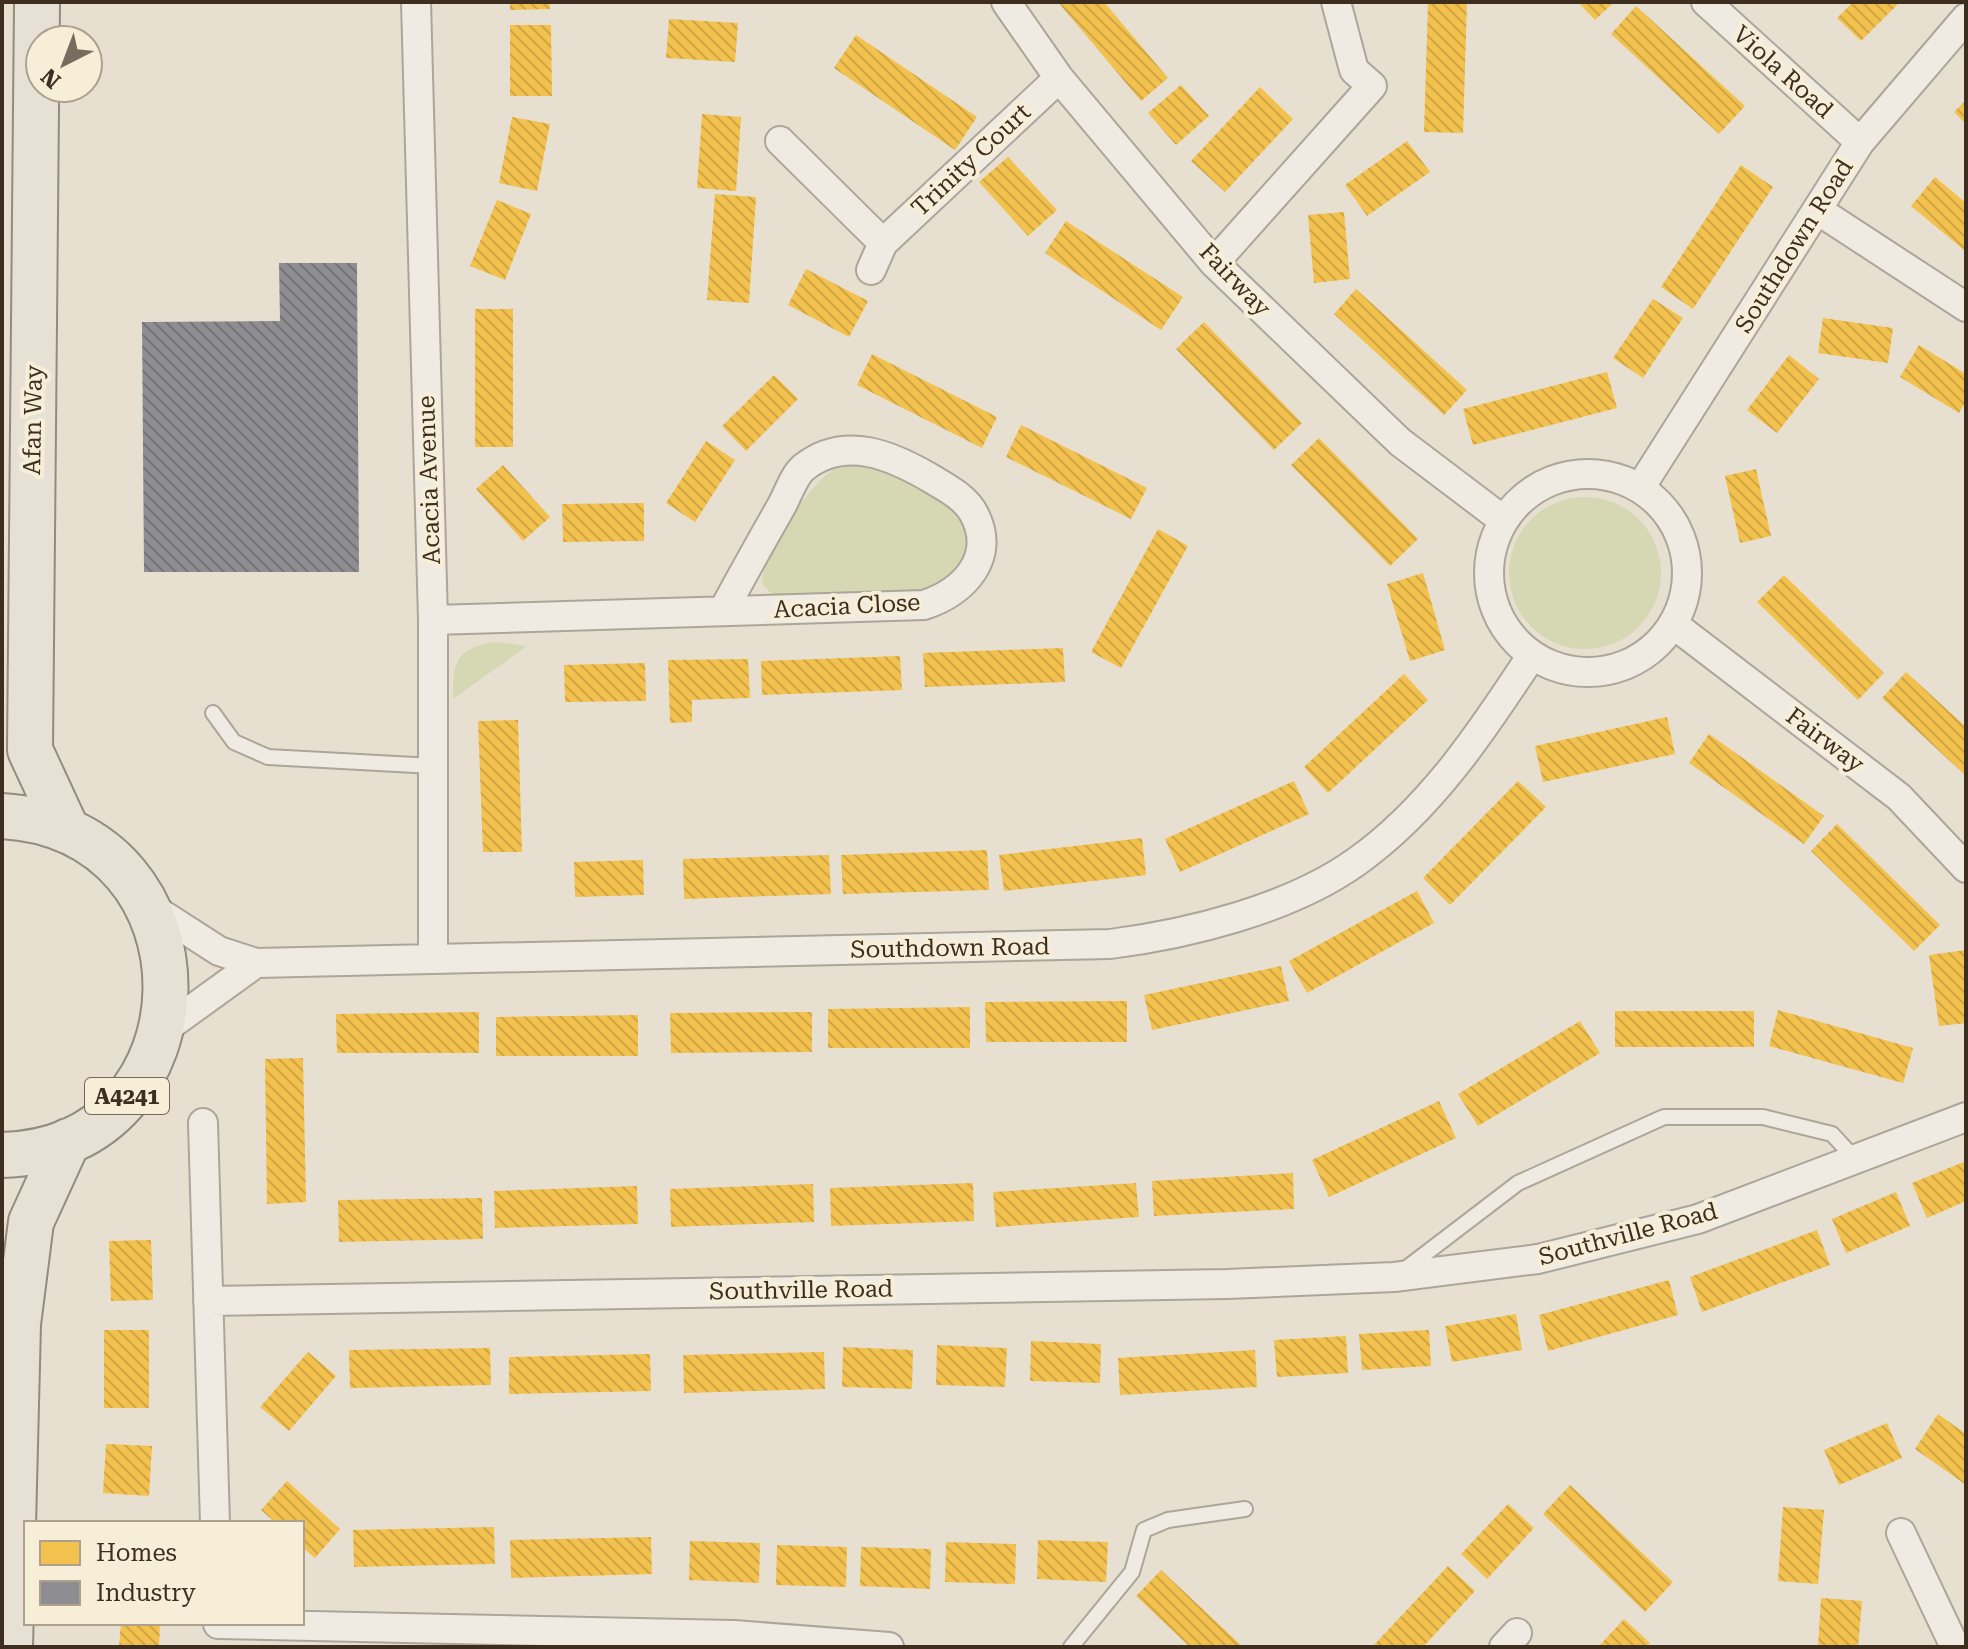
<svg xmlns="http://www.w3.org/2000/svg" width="1968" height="1649" viewBox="0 0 1968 1649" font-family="'Roboto Serif',serif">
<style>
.green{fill:#d6d7b3}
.homes{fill:url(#homes-back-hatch)}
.industry{fill:url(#industry-back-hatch)}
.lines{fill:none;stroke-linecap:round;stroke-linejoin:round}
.service-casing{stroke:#ada599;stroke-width:18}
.minor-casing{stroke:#ada599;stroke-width:32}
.primary-casing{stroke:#928b80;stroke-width:48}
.service{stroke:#efebe3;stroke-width:14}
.minor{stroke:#efebe3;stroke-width:28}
.primary{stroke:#e6e1d4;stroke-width:44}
.labels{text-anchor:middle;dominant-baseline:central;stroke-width:8;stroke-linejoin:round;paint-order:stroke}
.shield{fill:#f7eed8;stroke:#756857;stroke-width:2}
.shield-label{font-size:22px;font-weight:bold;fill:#3d2e20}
.street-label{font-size:24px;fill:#3d2e20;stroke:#f7eed8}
</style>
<defs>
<pattern id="homes-back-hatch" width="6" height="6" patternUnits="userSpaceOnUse" patternTransform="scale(2)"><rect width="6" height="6" fill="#f2c14e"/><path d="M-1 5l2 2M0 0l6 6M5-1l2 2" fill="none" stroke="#d0a644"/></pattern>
<pattern id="industry-back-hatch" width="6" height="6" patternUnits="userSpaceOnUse" patternTransform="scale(2)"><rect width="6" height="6" fill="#8d8d92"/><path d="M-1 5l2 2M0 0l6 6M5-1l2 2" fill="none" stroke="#747477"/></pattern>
</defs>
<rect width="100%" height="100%" fill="#e7e0d1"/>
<path class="green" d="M 873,463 C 936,494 1008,513 939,593 L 776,598 L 763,585 C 757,562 809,486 829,473 C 841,465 859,464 873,463 Z
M1509 573a76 76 0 1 1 152 0a76 76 0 1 1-152 0Z
M 497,642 L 527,646 L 453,699 C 452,662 456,647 497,642 Z"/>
<path class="homes" d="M 510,2 L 550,2 L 550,9 L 510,10 Z
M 1058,2 L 1104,2 L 1168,78 L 1141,101 Z
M 1428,2 L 1467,2 L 1463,133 L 1424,132 Z
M 1578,2 L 1614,2 L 1595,20 Z
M 1853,2 L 1900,2 L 1861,41 L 1837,18 Z
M 1636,6 L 1745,106 L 1719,134 L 1611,34 Z
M 669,19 L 738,23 L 735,62 L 666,58 Z
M 510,25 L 551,25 L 552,96 L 510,96 Z
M 856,35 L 977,117 L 955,150 L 834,68 Z
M 1181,85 L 1209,116 L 1176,145 L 1148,113 Z
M 1260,87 L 1293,119 L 1225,192 L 1191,161 Z
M 1966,100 L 1966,124 L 1954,112 Z
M 702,114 L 741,117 L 736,191 L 697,188 Z
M 512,117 L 550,124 L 537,191 L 499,183 Z
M 1407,141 L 1430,172 L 1367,216 L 1345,185 Z
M 1008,157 L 1057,210 L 1028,236 L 979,182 Z
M 1741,165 L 1773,187 L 1693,309 L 1661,287 Z
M 1935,177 L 1966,203 L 1964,250 L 1911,206 Z
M 715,194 L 756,197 L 749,303 L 707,300 Z
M 497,200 L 531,214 L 505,280 L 470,266 Z
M 1344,212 L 1350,279 L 1314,283 L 1308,215 Z
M 1066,221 L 1183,297 L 1161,330 L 1045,253 Z
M 806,269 L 868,301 L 849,337 L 788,305 Z
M 1356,289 L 1467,390 L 1444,415 L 1334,314 Z
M 1653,299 L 1683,318 L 1643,378 L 1613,358 Z
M 475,309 L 513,309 L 513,447 L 475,447 Z
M 1823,318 L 1893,328 L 1888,363 L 1818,353 Z
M 1204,322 L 1302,423 L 1274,450 L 1176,349 Z
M 1919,345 L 1966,374 L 1966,401 L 1959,413 L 1900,377 Z
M 872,354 L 997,417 L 982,448 L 857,385 Z
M 1789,355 L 1819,379 L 1777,433 L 1747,410 Z
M 1607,372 L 1617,408 L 1473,445 L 1463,409 Z
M 774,375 L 798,399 L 746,451 L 722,426 Z
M 1021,425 L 1147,488 L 1131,519 L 1006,457 Z
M 1319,438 L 1418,539 L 1390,566 L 1291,465 Z
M 706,441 L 735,460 L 695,522 L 666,503 Z
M 503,465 L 550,517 L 523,541 L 476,489 Z
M 1756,469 L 1771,536 L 1740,543 L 1725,476 Z
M 644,503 L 644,541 L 563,542 L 562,504 Z
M 1158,529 L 1188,546 L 1121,668 L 1091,652 Z
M 1423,573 L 1445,650 L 1410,661 L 1387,584 Z
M 1784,575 L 1884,673 L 1858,700 L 1757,602 Z
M 1063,648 L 1065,682 L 925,687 L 923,653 Z
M 900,656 L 902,690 L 762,695 L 761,661 Z
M 748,659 L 750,698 L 692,700 L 692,722 L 670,723 L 668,660 Z
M 645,663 L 646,701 L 565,702 L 564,665 Z
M 1906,672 L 1966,727 L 1966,776 L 1882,698 Z
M 1404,674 L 1428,700 L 1328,793 L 1304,767 Z
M 1667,717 L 1675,754 L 1543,782 L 1535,746 Z
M 518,720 L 522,852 L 483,852 L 478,721 Z
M 1709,734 L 1824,816 L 1804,844 L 1689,763 Z
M 1294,781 L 1309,814 L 1180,872 L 1165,839 Z
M 1518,781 L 1546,807 L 1450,905 L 1423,878 Z
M 1837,824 L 1940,925 L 1914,951 L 1811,851 Z
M 1142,838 L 1146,875 L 1004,891 L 999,855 Z
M 987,850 L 989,890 L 843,894 L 841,855 Z
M 829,855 L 831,894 L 684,899 L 683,859 Z
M 643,860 L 644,895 L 575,897 L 574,862 Z
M 1417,891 L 1434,923 L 1307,993 L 1289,961 Z
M 1966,950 L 1966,1023 L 1939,1026 L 1929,955 Z
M 1281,966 L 1289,1001 L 1152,1030 L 1144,995 Z
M 1127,1001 L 1127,1042 L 986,1042 L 985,1002 Z
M 970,1007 L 970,1048 L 828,1048 L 828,1009 Z
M 1778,1010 L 1913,1048 L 1903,1083 L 1769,1046 Z
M 1615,1011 L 1754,1011 L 1754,1047 L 1615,1047 Z
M 479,1012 L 479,1053 L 337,1053 L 336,1014 Z
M 812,1012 L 812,1052 L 671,1053 L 670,1013 Z
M 638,1015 L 638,1056 L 496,1056 L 496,1017 Z
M 1580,1021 L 1600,1053 L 1478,1126 L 1458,1094 Z
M 303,1058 L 306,1202 L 267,1204 L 265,1059 Z
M 1439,1101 L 1456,1138 L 1329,1197 L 1312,1160 Z
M 1966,1161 L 1966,1201 L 1927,1218 L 1912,1183 Z
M 1293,1173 L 1294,1209 L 1154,1216 L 1152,1181 Z
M 973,1183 L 974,1221 L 831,1226 L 830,1188 Z
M 1136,1183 L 1139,1217 L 996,1227 L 993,1192 Z
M 813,1184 L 814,1222 L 671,1227 L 670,1189 Z
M 637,1186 L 638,1224 L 495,1228 L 494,1191 Z
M 1896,1192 L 1910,1226 L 1846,1253 L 1832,1219 Z
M 482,1198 L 483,1239 L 339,1242 L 338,1200 Z
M 1817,1230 L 1830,1265 L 1702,1312 L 1690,1277 Z
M 151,1240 L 153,1300 L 111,1301 L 109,1241 Z
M 1669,1280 L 1678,1315 L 1548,1351 L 1539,1315 Z
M 1516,1314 L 1522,1350 L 1452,1362 L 1445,1326 Z
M 104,1330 L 149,1330 L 149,1408 L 104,1408 Z
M 1429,1330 L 1431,1366 L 1362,1370 L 1359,1334 Z
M 1346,1336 L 1348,1373 L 1277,1377 L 1274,1340 Z
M 1031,1341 L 1101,1344 L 1100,1383 L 1030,1381 Z
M 937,1345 L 1007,1348 L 1005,1387 L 936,1385 Z
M 843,1347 L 913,1350 L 912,1389 L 842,1387 Z
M 490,1348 L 491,1385 L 350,1388 L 349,1350 Z
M 1255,1350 L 1257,1387 L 1120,1395 L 1118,1358 Z
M 308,1352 L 336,1376 L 289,1431 L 260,1407 Z
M 824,1352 L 825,1389 L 684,1393 L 683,1355 Z
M 650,1354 L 651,1391 L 509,1394 L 509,1357 Z
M 1938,1414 L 1966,1434 L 1966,1485 L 1915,1449 Z
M 1887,1423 L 1902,1458 L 1839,1485 L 1824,1450 Z
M 106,1444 L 152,1446 L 149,1496 L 103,1493 Z
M 287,1481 L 340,1529 L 315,1558 L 302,1547 L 302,1523 L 276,1523 L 261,1510 Z
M 1570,1485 L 1673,1582 L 1645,1612 L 1543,1514 Z
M 1508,1504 L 1534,1528 L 1487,1579 L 1461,1554 Z
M 1783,1507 L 1824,1510 L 1818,1584 L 1778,1581 Z
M 494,1527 L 495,1564 L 354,1567 L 353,1530 Z
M 651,1537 L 652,1574 L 511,1578 L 510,1540 Z
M 1038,1540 L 1108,1542 L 1106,1582 L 1037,1579 Z
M 690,1541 L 760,1543 L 759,1583 L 689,1580 Z
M 946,1542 L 1016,1544 L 1015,1584 L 945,1582 Z
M 777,1545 L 847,1547 L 846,1587 L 776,1585 Z
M 861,1547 L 931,1549 L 930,1589 L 860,1586 Z
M 1448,1566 L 1475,1591 L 1423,1647 L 1372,1647 Z
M 1161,1570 L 1212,1618 L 1243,1647 L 1190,1647 L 1136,1596 Z
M 1821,1598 L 1862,1601 L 1858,1647 L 1818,1647 Z
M 1624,1619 L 1650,1643 L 1646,1647 L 1598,1647 Z
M 121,1623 L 160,1623 L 159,1647 L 119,1647 Z"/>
<path class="industry" d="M 279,263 L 357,263 L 359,572 L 144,572 L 142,322 L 280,321 Z"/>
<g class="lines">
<defs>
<path id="service" d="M 213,713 L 234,742 L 268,757 L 433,766
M 1404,1270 L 1518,1183 L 1664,1117 L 1763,1117 L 1832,1134 L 1855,1159
M 1071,1647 L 1132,1572 L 1144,1530 L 1168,1520 L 1245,1509"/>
<path id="minor" d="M 416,2 L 433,620 L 433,958
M 1006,2 L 1059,78 L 1214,263 L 1400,442 L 1503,520
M 1706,2 L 1860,142
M 780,141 L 883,243
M 1819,211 L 1966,307
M 1214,263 L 1372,86 L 1354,70 L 1336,2
M 871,270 L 883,243 L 1059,78
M1489 573a99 99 0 1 1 198 0a99 99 0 1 1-198 0Z
M 1640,488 L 1860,142 L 1966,18
M 433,620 L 924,605 C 964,592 997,557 974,514 C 966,498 947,488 932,479 C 893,456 845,434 803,468 C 794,476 788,494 782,505 C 762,540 742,576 723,611
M 1673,624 L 1899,797 L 1966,868
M 149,906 L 219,951 L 256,963 L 1110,944 C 1189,934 1290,909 1356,862 C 1430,810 1483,730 1532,655
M 162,1031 L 256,963
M 203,1123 L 215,1523
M 208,1301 L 1227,1284 L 1394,1277 L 1538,1259 L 1698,1219 L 1966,1117
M 1901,1533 L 1955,1647
M 218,1624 L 734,1635 L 889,1647
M 1504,1647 L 1517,1633"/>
<path id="primary" d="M 37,2 L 30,750 L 67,830
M 2,816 C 223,829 217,1150 2,1155
M 10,1647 L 18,1324 L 31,1222 L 68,1141"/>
</defs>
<use href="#service" class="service-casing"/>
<use href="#minor" class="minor-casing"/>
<use href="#primary" class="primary-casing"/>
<use href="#service" class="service"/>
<use href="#minor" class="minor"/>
<use href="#primary" class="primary"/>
</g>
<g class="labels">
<rect class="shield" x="85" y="1078" width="84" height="36" rx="6"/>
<g class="shield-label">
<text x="127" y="1096">A4241</text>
</g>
<g class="street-label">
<text transform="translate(1783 72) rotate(42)">Viola Road</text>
<text transform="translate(971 160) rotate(-43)">Trinity Court</text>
<text transform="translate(1794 246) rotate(-58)">Southdown Road</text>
<text transform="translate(1235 280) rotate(46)">Fairway</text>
<text transform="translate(33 420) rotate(-89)">Afan Way</text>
<text transform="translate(429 480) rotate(-92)">Acacia Avenue</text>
<text transform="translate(847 606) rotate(-3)">Acacia Close</text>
<text transform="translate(1825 740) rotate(37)">Fairway</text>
<text transform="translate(950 948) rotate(-1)">Southdown Road</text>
<text transform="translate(1628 1234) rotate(-15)">Southville Road</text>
<text transform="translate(801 1290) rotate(-1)">Southville Road</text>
</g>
</g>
<rect width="1968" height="1649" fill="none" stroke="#3d2e20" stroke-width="8"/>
<rect x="24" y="1521" width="280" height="104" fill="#f7eed8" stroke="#ada18e" stroke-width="2"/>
<rect x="40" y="1541" width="40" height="24" fill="#f2c14e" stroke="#ada18e" stroke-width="2"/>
<text x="96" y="1561" font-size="24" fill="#3d2e20">Homes</text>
<rect x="40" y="1581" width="40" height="24" fill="#8d8d92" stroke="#ada18e" stroke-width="2"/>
<text x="96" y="1601" font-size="24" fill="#3d2e20">Industry</text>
<g transform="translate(64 64) rotate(222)"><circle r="38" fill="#f7eed8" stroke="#ada18e" stroke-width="2"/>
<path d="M0-6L14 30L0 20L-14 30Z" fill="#786c5e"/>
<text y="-12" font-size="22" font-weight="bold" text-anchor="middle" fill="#3d2e20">N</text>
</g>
</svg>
